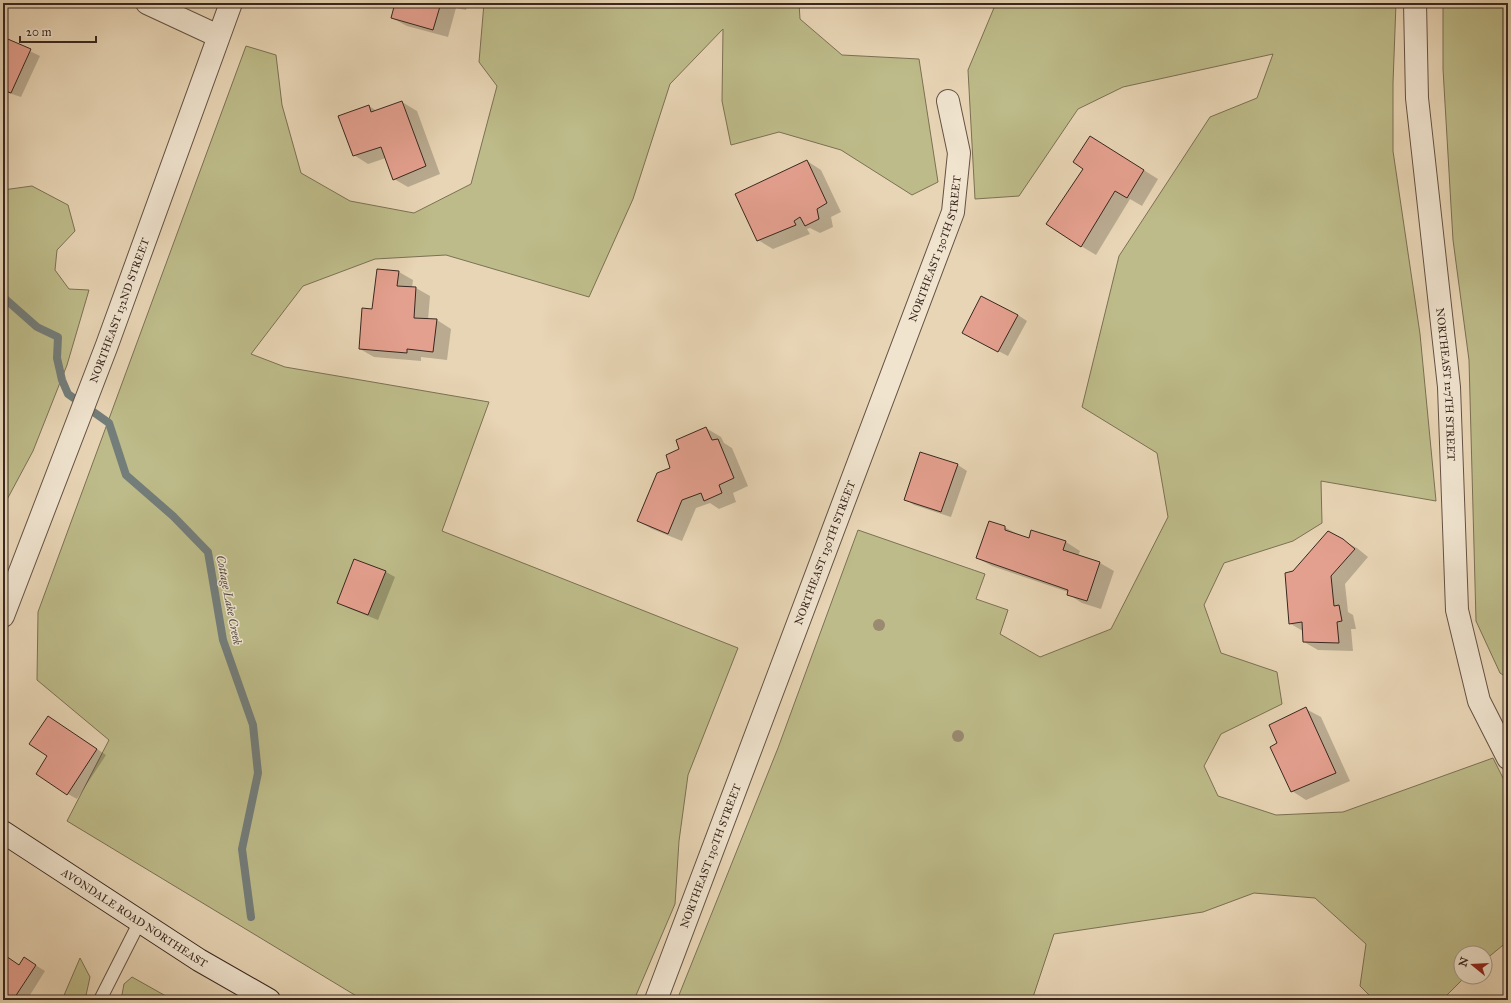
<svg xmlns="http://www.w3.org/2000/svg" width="1511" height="1003" viewBox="0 0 1511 1003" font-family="'IM FELL Great Primer',serif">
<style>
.green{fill:#bdbb89;stroke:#7b7154}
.shadow{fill:#0003}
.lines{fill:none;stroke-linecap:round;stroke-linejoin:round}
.stream{stroke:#737d7a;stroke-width:8}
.building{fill:#e4a08f;stroke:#39271f}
.service-casing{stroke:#655244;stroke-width:14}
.minor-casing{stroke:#655244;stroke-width:24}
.tertiary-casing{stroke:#655244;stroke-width:24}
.secondary-casing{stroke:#39271f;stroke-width:24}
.service{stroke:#f0e4cf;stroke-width:12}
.minor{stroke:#f0e4cf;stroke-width:22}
.tertiary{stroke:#f0e4cf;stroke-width:22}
.secondary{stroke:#f0e4cf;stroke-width:22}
.tree{fill:#9a8a71}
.labels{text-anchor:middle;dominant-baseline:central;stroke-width:3;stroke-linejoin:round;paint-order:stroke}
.street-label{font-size:11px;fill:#39271f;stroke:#f0e4cf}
.water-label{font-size:12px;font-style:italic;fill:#514b45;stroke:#f0e4cf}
</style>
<rect width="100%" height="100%" fill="#e8d5b5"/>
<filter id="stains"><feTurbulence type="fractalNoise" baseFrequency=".005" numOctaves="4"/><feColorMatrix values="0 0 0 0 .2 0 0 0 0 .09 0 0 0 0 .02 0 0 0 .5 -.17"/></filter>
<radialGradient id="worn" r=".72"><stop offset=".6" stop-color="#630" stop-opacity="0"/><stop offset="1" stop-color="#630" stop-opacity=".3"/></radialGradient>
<path class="green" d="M 484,3 L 799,3 L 800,19 L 842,55 L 919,59 L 938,182 L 912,195 L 841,150 L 779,132 L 731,145 L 722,101 L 723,29 L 670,84 L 633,199 L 589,297 L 446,255 L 375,259 L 303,286 L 251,354 L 285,367 L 489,402 L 442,531 L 738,648 L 688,775 L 679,841 L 675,904 L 634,1000 L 363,1000 L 67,821 L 109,740 L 37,680 L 38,612 L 246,46 L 276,55 L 282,105 L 301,173 L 350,201 L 414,213 L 471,184 L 497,86 L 479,62 Z
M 996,3 L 1396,3 L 1393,83 L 1393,151 L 1420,334 L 1436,501 L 1321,481 L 1322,523 L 1293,541 L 1224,563 L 1204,605 L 1221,653 L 1277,672 L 1282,704 L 1221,734 L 1204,766 L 1218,796 L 1276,815 L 1343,812 L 1493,758 L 1508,788 L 1508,941 L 1485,960 L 1485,953 L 1461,953 L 1461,977 L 1465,977 L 1442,1000 L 1374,1000 L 1360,986 L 1366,944 L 1315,898 L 1254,893 L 1203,912 L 1054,934 L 1032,1000 L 677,1000 L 778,748 L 858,530 L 985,574 L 976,599 L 1008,610 L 1000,634 L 1040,657 L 1111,629 L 1168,517 L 1157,453 L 1082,407 L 1119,256 L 1210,117 L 1257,98 L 1273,54 L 1123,87 L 1078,109 L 1019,196 L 975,199 L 968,70 Z
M 1443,3 L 1508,3 L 1508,678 L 1500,673 L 1476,621 L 1469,360 L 1453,240 L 1443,69 Z
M 32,186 L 68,205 L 75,231 L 57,250 L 55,270 L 69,289 L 89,290 L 67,365 L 33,451 L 3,507 L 3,190 Z
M 80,958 L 90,977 L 85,1000 L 62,1000 Z
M 132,977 L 173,1000 L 121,1000 L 124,984 Z"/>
<path class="shadow" d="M 396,3 L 468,3 L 466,10 L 456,8 L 448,37 L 407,26 L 392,18 Z
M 3,38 L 40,56 L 21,97 L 3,91 Z
M 402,102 L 417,111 L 440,174 L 408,187 L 394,179 L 386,158 L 368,164 L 354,155 L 369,106 L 377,111 Z
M 1105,146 L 1158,179 L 1142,206 L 1130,199 L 1096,255 L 1081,246 Z
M 807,161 L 821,170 L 841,212 L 831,217 L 833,227 L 820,233 L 810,228 L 807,229 L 810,234 L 773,249 L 758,240 Z
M 399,272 L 413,280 L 412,288 L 416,288 L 430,296 L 428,320 L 437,320 L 451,329 L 447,360 L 421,357 L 421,361 L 374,357 L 360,349 L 373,310 Z
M 1018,315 L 1027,321 L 1008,356 L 973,338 Z
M 706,428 L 721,437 L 724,443 L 732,448 L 748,486 L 733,493 L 736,502 L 719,509 L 710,503 L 696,508 L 682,541 L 652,529 L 638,521 L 671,469 L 680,449 Z
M 921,454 L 958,465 L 967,471 L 951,517 L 914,505 L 905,499 Z
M 1004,527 L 1029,540 L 1032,532 L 1066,542 L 1080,551 L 1078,556 L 1100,563 L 1114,571 L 1101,609 L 1082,603 L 1068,594 L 1068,592 L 992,566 L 977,558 Z
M 1342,540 L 1357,548 L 1368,557 L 1345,584 L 1348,612 L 1353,615 L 1356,629 L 1351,629 L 1353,651 L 1318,650 L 1304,642 L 1303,631 L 1289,623 L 1294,572 Z
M 386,572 L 395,577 L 378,620 L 348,608 L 339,603 Z
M 1306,709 L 1321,717 L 1350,781 L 1306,800 L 1292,791 L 1278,744 Z
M 49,717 L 106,755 L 77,799 L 68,794 Z
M 3,955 L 19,965 L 24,958 L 45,971 L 27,1000 L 13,1000 L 3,994 Z"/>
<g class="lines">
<path class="stream" d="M 3,297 L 37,327 L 58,337 L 57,358 L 62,380 L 68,394 L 109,423 L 126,475 L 173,516 L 208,552 L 223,640 L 253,725 L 258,773 L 242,849 L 251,917"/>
</g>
<path class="building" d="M 395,3 L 441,3 L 433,30 L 391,18 Z
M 3,37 L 31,49 L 11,93 L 3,90 Z
M 402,101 L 426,166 L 393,180 L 381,147 L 353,156 L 338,116 L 369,105 L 371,112 Z
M 1090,136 L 1144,170 L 1127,198 L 1115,191 L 1081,247 L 1046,224 L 1083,169 L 1073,162 Z
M 807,160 L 827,203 L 817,209 L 819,219 L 805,226 L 800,217 L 794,221 L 796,225 L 757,241 L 735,194 Z
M 377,269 L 399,271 L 397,286 L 416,287 L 414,318 L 437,319 L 433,352 L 407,349 L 407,353 L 359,349 L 362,308 L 372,309 Z
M 981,296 L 1018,315 L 998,352 L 962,333 Z
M 706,427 L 712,440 L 718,439 L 734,478 L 719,485 L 722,493 L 704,501 L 701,493 L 682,500 L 668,534 L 637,521 L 657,473 L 670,468 L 666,455 L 679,449 L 676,440 Z
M 920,452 L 958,464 L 941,512 L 904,500 Z
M 989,521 L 1005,526 L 1005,530 L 1029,538 L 1031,530 L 1066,541 L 1063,550 L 1100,562 L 1087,601 L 1067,595 L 1068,590 L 976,558 Z
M 1328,531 L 1343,539 L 1355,549 L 1331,576 L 1334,606 L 1339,605 L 1342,621 L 1337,622 L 1339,643 L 1303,642 L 1302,622 L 1289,624 L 1285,573 L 1293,571 Z
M 354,559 L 386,571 L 368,615 L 337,603 Z
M 1306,707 L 1336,773 L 1291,792 L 1270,747 L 1277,743 L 1269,725 Z
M 48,716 L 97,749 L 67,795 L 36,774 L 47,756 L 29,744 Z
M 3,954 L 19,965 L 24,957 L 36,965 L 13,1000 L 11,1000 L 3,995 Z"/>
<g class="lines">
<defs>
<path id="service" d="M 100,1000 L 140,921"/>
<g id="minor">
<path d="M 147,3 L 218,36"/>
<path id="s1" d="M 1415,3 L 1417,98 L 1449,387 L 1457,610 L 1479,701 L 1508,758"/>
<path id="s2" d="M 656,1000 L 953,212 L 959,153 L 948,101"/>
</g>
<g id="tertiary">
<path id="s3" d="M 3,616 L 107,345 L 231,3"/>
</g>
<g id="secondary">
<path id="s4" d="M 3,832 L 199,960 L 269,1000"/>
</g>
</defs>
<use href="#service" class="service-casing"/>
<use href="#minor" class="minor-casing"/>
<use href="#tertiary" class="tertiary-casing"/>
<use href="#secondary" class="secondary-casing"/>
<use href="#service" class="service"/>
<use href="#minor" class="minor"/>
<use href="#tertiary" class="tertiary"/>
<use href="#secondary" class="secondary"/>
</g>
<g class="tree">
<circle cx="879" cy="625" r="6"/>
<circle cx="958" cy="736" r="6"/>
</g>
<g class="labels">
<g class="street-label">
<text stroke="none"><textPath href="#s2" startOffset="802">NORTHEAST 130TH STREET</textPath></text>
<text stroke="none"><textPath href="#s3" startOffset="327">NORTHEAST 132ND STREET</textPath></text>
<text stroke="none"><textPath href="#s1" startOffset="383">NORTHEAST 127TH STREET</textPath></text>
<text stroke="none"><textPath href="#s2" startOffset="478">NORTHEAST 130TH STREET</textPath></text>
<text stroke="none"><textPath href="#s2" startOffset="154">NORTHEAST 130TH STREET</textPath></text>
<text stroke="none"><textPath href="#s4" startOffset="157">AVONDALE ROAD NORTHEAST</textPath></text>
</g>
<g class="water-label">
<text transform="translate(229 600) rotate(79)">Cottage Lake Creek</text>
</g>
</g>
<rect width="1511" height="1003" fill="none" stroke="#e8d5b5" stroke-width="16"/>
<rect x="4" y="4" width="1503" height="995" fill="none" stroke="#39271f" stroke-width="2"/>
<rect x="8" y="8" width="1495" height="987" fill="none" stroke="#39271f"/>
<g transform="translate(1473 965) rotate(288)"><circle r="19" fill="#f0e4cf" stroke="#a79889"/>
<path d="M0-3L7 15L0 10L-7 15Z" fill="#8f2418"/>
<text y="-6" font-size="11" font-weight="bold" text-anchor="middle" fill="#39271f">N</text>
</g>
<path d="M20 36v6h76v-6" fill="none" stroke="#39271f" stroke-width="2"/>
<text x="26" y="36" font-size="12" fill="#39271f" stroke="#f0e4cf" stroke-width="3" paint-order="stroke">20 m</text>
<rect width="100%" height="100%" filter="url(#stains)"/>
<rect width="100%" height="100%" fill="url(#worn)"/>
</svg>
